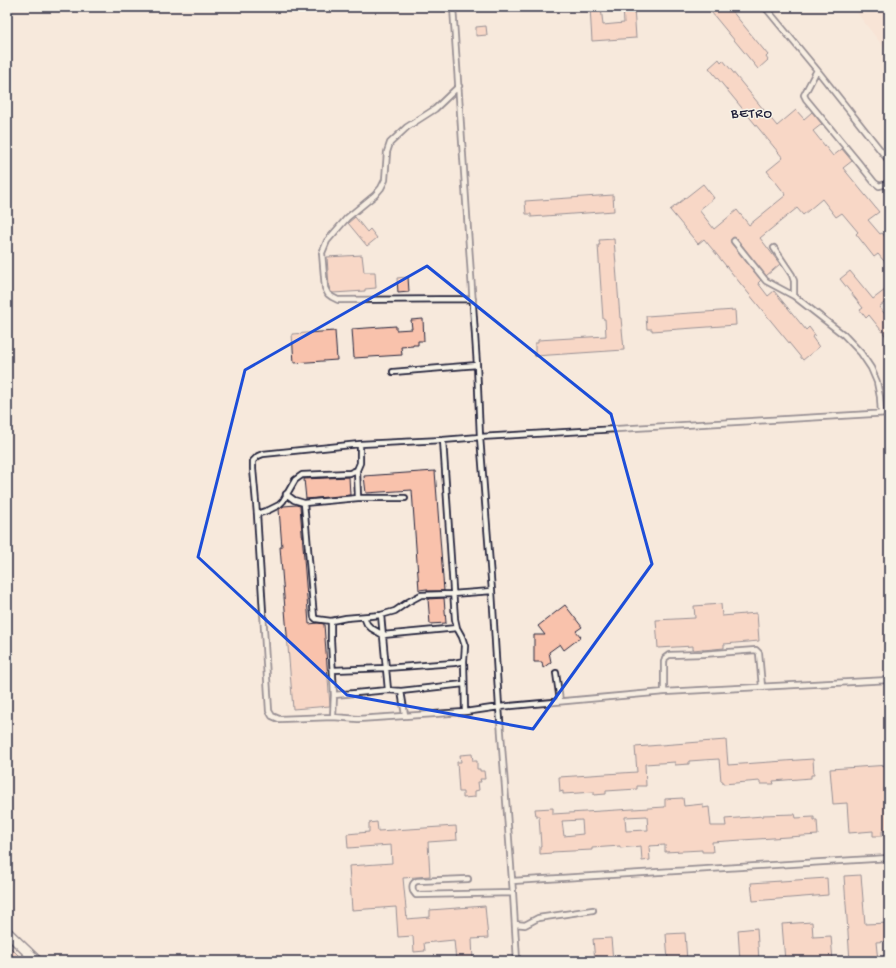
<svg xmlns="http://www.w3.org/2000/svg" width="896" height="968" viewBox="0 0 896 968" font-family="'Gochi Hand',sans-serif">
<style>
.built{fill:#f8ddce}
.building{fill:#f9c2ac;stroke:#22223b;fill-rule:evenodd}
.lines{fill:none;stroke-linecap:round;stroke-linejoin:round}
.service-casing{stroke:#22223b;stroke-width:8}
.minor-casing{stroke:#22223b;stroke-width:12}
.service{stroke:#f7f3e8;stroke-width:4.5}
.minor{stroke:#f7f3e8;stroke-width:9}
.marked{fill:none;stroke:#1d4ed8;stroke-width:3;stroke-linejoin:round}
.labels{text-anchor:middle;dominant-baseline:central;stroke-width:3;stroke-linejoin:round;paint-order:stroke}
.quarter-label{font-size:14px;letter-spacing:1px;fill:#22223b;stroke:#f7f3e8}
</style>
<rect width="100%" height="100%" fill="#f7e9dc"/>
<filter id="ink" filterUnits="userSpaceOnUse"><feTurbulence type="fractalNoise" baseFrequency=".025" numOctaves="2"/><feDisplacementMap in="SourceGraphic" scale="8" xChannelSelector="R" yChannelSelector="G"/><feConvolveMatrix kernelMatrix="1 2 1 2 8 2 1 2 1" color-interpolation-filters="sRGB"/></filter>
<g filter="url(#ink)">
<path class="built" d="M 865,7 L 889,7 L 889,54 L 857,13 Z"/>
<path class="building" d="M 590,7 L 601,7 L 603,25 L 624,23 L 623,7 L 634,7 L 636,38 L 592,41 Z
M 707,7 L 725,7 L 729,11 L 731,10 L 768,55 L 766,57 L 768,60 L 758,69 Z
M 486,26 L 487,35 L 476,36 L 476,27 Z
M 719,59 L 721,62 L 723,60 L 777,126 L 796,110 L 804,119 L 812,112 L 822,124 L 813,131 L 833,156 L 842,149 L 852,161 L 843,168 L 879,212 L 868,220 L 880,234 L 882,233 L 889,241 L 889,267 L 878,254 L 874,257 L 856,234 L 858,232 L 842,213 L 836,217 L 822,199 L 803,215 L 797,208 L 760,238 L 780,264 L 766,276 L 737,239 L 734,237 L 731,239 L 731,243 L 761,280 L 758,283 L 768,296 L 774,291 L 806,330 L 809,327 L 815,335 L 812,337 L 819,347 L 803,360 L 704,239 L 698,244 L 670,210 L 703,184 L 714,198 L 699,210 L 714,229 L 737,210 L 749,225 L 786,195 L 767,171 L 783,158 L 709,68 Z
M 613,195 L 614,211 L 531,217 L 531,214 L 526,214 L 525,201 Z
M 355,217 L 367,232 L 370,229 L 377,238 L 367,246 L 348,223 Z
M 614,239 L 620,318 L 621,318 L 624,350 L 535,356 L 535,343 L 538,343 L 538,340 L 606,336 L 605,319 L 603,319 L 598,245 L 600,245 L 599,240 Z
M 362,255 L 364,272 L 375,272 L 376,288 L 365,289 L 365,291 L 333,293 L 331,292 L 329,287 L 327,257 Z
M 850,271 L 873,299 L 889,287 L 889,299 L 879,307 L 889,319 L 889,340 L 869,315 L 866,318 L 860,310 L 863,308 L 840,279 Z
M 408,277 L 409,292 L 398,293 L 397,278 Z
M 735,310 L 736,325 L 652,331 L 652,329 L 647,329 L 646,316 Z
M 423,319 L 424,341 L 418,341 L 418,345 L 413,345 L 413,346 L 401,347 L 402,355 L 354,358 L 352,329 L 396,326 L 396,330 L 412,329 L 411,320 Z
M 335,331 L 337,360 L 294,363 L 292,334 Z
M 435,471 L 444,591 L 427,591 L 427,589 L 419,590 L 412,490 L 366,493 L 364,476 Z
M 349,477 L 350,495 L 306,499 L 304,479 Z
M 296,505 L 300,506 L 309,624 L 318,623 L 324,624 L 330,706 L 293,709 L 280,547 L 282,547 L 279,509 L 284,506 Z
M 444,598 L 446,623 L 430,624 L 428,599 Z
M 721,604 L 722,616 L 757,613 L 759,641 L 724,644 L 724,648 L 703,650 L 703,649 L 693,650 L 693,646 L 658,648 L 656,620 L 695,618 L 694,606 Z
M 565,605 L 582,627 L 576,631 L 581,637 L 564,650 L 560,644 L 549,652 L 551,662 L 543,668 L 542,662 L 534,662 L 534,635 L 545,635 L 538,626 Z
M 726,740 L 728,765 L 813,759 L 814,775 L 811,775 L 811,778 L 773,781 L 774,784 L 760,784 L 760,781 L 723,784 L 723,781 L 721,781 L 719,759 L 703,760 L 689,761 L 689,764 L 675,765 L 675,762 L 645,764 L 646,786 L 637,786 L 637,789 L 606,791 L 606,794 L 594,795 L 594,792 L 563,794 L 563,791 L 560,792 L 559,777 L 637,772 L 635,747 Z
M 472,754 L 473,761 L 477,761 L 477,769 L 480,769 L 480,771 L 484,771 L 485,779 L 480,779 L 481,782 L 478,782 L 479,790 L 475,791 L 475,797 L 463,798 L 463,792 L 459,792 L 457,762 L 461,762 L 460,755 Z
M 889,765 L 889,830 L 882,831 L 882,836 L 873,836 L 873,831 L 849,833 L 847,803 L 833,804 L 830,769 Z
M 683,798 L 684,806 L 703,804 L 703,808 L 709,807 L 711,826 L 726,826 L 725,819 L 763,816 L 763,815 L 795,814 L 796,818 L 814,817 L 814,820 L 817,820 L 818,835 L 712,842 L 713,852 L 702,852 L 702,850 L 665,852 L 665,845 L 649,846 L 650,860 L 642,861 L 641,846 L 620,848 L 620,846 L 592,848 L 592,850 L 552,852 L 552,853 L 540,854 L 540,846 L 541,846 L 539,816 L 536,816 L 535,809 L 553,808 L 553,814 L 665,807 L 665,799 ZM 647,816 L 648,830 L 626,831 L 625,817 ZM 582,820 L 583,834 L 564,836 L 562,821 Z
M 377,822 L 378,831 L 456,826 L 457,840 L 428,842 L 430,876 L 403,878 L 407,919 L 430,917 L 430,910 L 485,906 L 488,938 L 472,939 L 473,961 L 456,961 L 454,940 L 424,943 L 425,951 L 414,952 L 413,936 L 398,937 L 396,907 L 352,910 L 349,866 L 392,863 L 391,845 L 348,848 L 347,834 L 369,832 L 369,823 Z
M 861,875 L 865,924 L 889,923 L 889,941 L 876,942 L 878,961 L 850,961 L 844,876 Z
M 827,878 L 828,895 L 753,901 L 751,883 Z
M 812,922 L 813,937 L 831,936 L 833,961 L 785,961 L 782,924 Z
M 757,928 L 759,961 L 740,961 L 738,930 Z
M 685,933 L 687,961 L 668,961 L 666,934 Z
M 611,938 L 613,961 L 595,961 L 593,939 Z
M 7,944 L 24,961 L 7,961 Z"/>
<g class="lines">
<defs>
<path id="service" d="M 453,7 L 477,365 L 480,437 L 492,591 L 499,707 L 513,893 L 517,961
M 765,7 L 817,70 L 889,161
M 817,70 L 805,93 L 804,95 L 806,99 L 858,162 L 874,182 L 879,186 L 883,185 L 889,182
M 459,86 L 435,109 L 407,127 L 390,143 L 387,152 L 385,180 L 381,188 L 375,195 L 347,218 L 327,241 L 322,253 L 325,288 L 328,294 L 332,297 L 338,300 L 473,299
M 734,241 L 766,281 L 794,296 L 844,335 L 861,353 L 871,368 L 877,382 L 880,397 L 881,413
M 774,248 L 792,275 L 794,281 L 794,296
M 393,372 L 477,365
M 889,413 L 480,437 L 443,440 L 360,444 L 263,454 L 258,456 L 253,461 L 253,469 L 257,514 L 269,711 L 272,716 L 279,719 L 333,717 L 358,719 L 465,712 L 499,707 L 664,692 L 889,680
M 443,440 L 455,619 L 457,628 L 462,637 L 465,646 L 464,661 L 465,712
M 357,470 L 358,498
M 286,494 L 294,500 L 304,503 L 358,498 L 405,498
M 304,503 L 314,617 L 316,619 L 331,621
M 257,514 L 269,510 L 279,505 L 283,501 L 295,480 L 302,475 L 350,473 L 357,470 L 360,463 L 360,444
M 381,615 L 388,690
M 364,617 L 367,624 L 371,628 L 383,635 L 457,628
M 333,670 L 386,668 L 454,663 L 464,661
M 556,673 L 560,701
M 401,691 L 405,715
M 664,692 L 664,662 L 665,658 L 669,655 L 703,654 L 756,650 L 759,653 L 762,687
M 334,695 L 388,690 L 401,691 L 464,684
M 333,717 L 334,695 L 331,640 L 331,621 L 346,618 L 381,615 L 395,611 L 408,602 L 421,595 L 452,594 L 492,591
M 468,879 L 417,881 C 412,883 412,886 413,891 L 416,895 L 513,893
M 512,881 L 889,858
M 515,924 L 525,925 L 538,918 L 593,910"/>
<path id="minor" d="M 7,932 L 37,961"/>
</defs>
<use href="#service" class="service-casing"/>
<use href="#minor" class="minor-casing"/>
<use href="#service" class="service"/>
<use href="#minor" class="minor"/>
</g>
</g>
<path d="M0 0H896V968H0ZM 427,266 L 611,414 L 652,564 L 533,729 L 347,695 L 198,557 L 245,370 Z" fill="#f7e9dc" fill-opacity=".55" fill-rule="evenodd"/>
<path class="marked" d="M 427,266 L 611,414 L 652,564 L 533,729 L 347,695 L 198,557 L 245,370 Z"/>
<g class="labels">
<g class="quarter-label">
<text x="752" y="114">BETRO</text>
</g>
</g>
<rect width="896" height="968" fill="none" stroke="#f7f3e8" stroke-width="24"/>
<rect x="12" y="12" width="872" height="944" fill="none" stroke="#22223b" stroke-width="1.5" filter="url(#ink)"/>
</svg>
